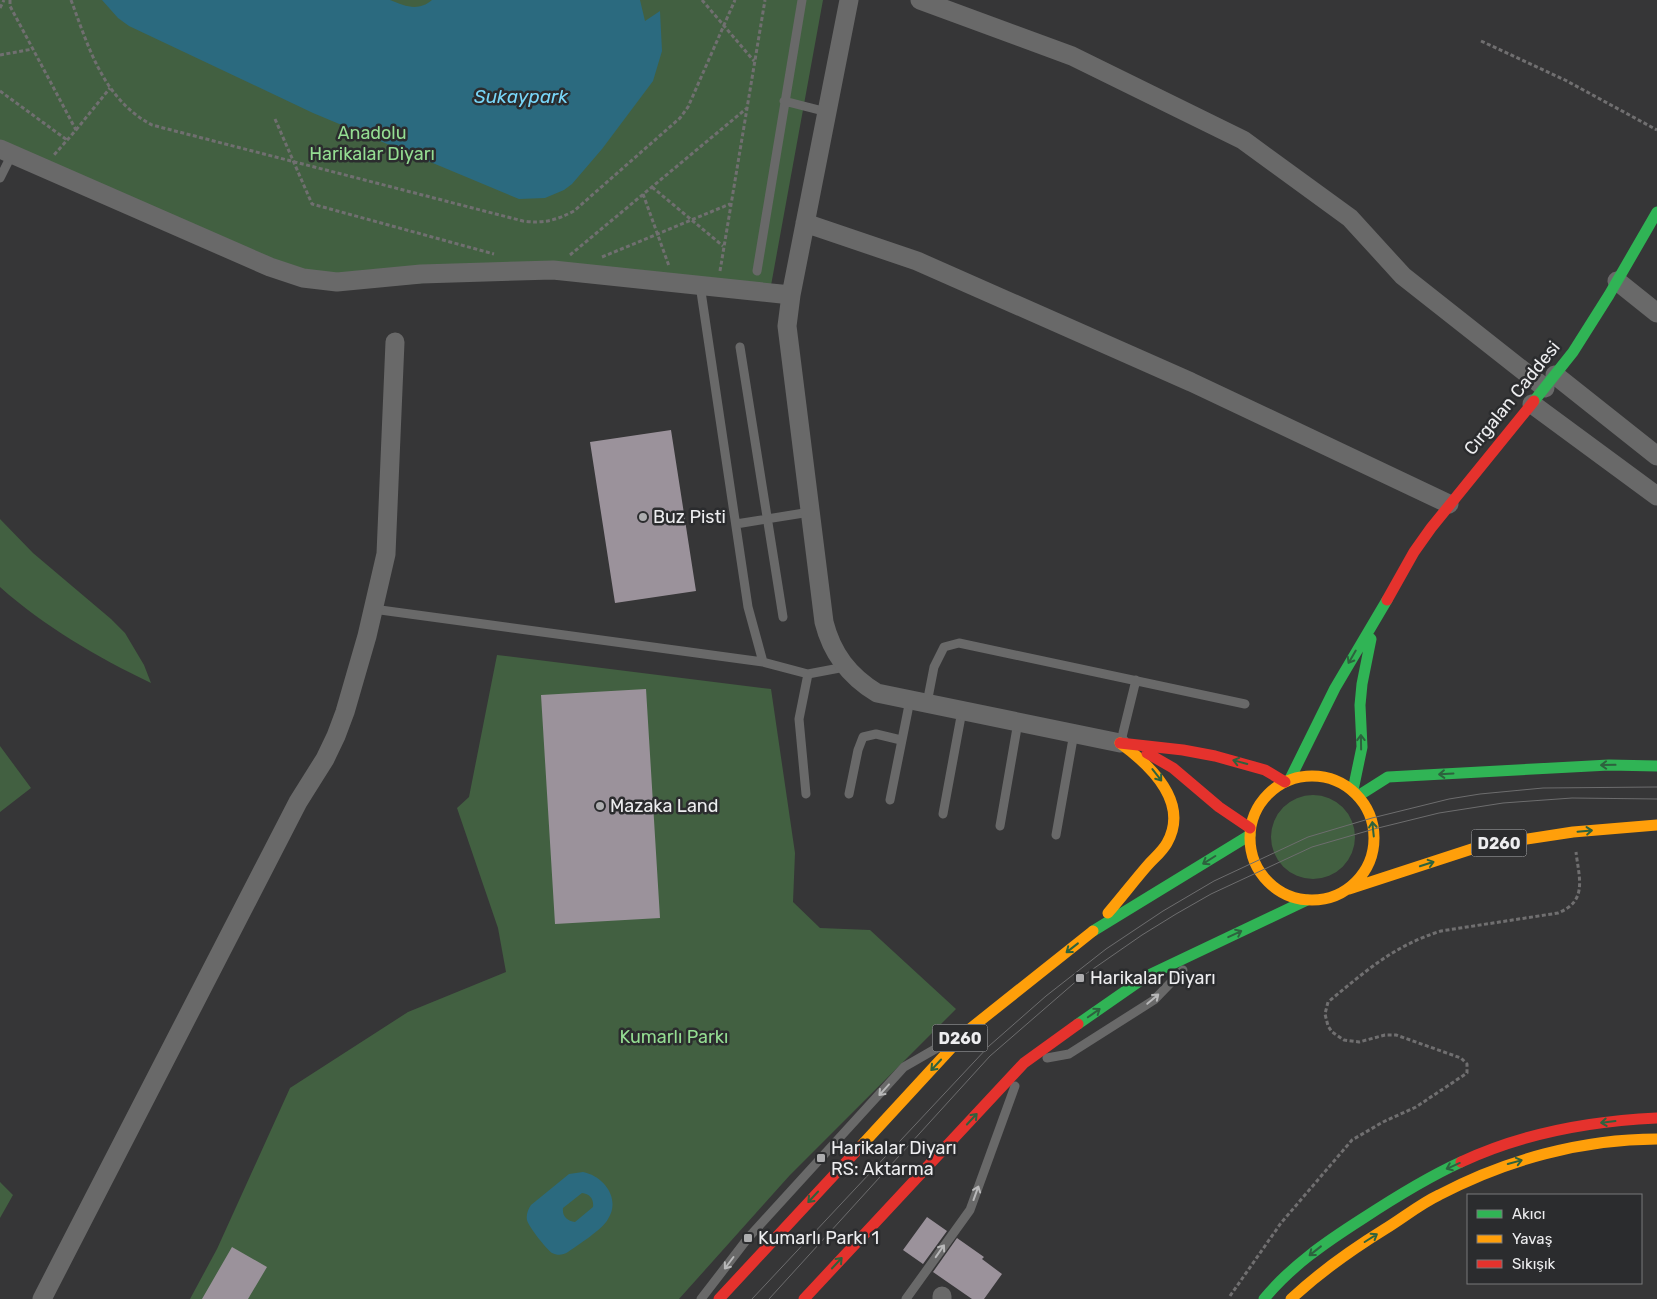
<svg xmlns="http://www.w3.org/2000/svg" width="1657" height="1299" viewBox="0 0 1657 1299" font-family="Rubik,sans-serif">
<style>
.green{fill:#426041}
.water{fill:#2b6a7f;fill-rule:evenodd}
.building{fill:#9b929b}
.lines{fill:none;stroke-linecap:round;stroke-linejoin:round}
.path{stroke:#706f70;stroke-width:3;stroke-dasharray:4 2.5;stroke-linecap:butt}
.lane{stroke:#696969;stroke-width:9}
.street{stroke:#696969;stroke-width:19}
.fast{stroke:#30b455;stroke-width:11}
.slow{stroke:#ff9f0a;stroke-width:11}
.jam{stroke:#e5322d;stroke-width:11}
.tram{stroke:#6d6d6e;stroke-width:1}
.oneway{stroke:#2d623e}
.oneway2{stroke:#b8b8b9}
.poi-dot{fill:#adadaf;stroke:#2b2c2e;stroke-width:2}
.labels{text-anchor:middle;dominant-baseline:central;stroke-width:5;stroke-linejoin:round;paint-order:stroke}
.shield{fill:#2b2c2e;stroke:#b3b3b5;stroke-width:1}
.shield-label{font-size:16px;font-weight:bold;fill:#ededef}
.park-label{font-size:18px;fill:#94dd92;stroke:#2b2c2e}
.street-label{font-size:18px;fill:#ededef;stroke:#2b2c2e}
.poi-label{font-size:18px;fill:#ededef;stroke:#2b2c2e;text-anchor:start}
.water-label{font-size:19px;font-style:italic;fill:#78d6f8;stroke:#2b2c2e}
</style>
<rect width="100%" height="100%" fill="#363637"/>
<path class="green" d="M 0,0 L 823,0 L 770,291 L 507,276 L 352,289 L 131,209 L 0,151 Z
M 0,519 L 33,553 L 111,619 L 125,633 L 144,665 L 151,683 C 97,657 45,627 0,587 Z
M 497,655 L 771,689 L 795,853 L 793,902 L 820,928 L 870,930 L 956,1009 L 790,1175 L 679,1299 L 190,1299 L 217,1249 L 290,1088 L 408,1012 L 506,972 L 498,928 L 457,808 L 469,797 Z
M 0,746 L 31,788 L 0,812 Z
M1271 837a42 42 0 1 1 84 0a42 42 0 1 1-84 0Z
M 0,1182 L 13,1195 L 0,1218 Z"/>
<path class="water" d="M 102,0 L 390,0 C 405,6 418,12 432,0 L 640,0 L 645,21 L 660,11 L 662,51 L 653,81 L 602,149 L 572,184 L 564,190 L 545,198 L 519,199 L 313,113 L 129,26 L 118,18 Z
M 583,1172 C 604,1176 621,1199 608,1219 C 603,1229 578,1245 568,1252 C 563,1255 558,1256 552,1253 C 547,1250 528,1226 527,1220 C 526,1215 528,1209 531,1205 L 569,1174 ZM 582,1193 C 590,1194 594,1199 593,1207 L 575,1222 C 567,1221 562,1216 563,1208 Z"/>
<path class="building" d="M 671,430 L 696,591 L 615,603 L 590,442 Z
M 646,689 L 660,918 L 555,924 L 541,695 Z
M 927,1217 L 947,1231 L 923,1264 L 903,1250 Z
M 957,1238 L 984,1257 L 982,1259 L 1002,1274 L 984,1299 L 972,1299 L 933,1272 Z
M 232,1247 L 267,1267 L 248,1299 L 202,1299 Z"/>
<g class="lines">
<path class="path" d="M 10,0 L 10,6 L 76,130 L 54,155
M 71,0 C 89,48 103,99 152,125 L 523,221 C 543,224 557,220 574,211 L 680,118 L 688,107 L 735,0
M 702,0 L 754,61
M 0,8 L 4,0
M 1481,41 L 1565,80 L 1657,130
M 0,55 L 33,49
M 0,91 L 67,140
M 275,119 L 312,204 L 494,254
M 76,130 L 110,88
M 652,187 L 723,246
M 643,194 L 669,266
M 570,255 L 747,108
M 602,257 L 730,204
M 720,271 L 765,0
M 1230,1296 L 1281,1223 L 1352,1140 L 1383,1122 L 1416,1107 L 1467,1073 L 1467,1064 L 1461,1058 L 1396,1035 L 1385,1035 L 1359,1042 L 1344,1040 L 1332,1032 L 1328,1026 L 1325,1014 L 1328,1002 C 1366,971 1393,946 1441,931 L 1558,913 C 1588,901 1579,878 1576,852"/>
<path class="lane" d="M 784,101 L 827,112
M 0,178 L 12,154
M 757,271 L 802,0
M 700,285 L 748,607 L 763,662
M 740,347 L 783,617
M 736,524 L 810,512
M 373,609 L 763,662 L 808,674 L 845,667
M 927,703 L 934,667 L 944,647 L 959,643 L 1245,704
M 1121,741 L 1136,680
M 806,794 L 799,719 L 808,674
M 849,794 L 858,750 L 863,737 L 876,734 L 901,740
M 890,800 L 910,700
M 943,814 L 962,711
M 1000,826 L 1018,722
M 1056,835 L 1074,733
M 1047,1058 L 1069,1054 L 1154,1000 L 1183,970
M 701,1299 L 748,1238 L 904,1067 L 937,1048
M 906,1299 L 970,1210 L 1015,1086"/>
<path class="street" d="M 849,0 L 791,295 L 787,326 L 824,622 C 832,654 849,676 877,693 L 1120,743
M 920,0 L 1072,56 L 1243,140 L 1350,218 L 1403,276 L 1545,388
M 0,149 L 270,267 L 303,278 L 337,282 L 421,274 L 553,270 L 791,295
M 805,223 L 917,261 L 1191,382 L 1449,504
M 1617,281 L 1657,313
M 1555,375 L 1657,456
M 1532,404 L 1657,496
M 42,1299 L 298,802 L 325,759 L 336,736 L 345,712 L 367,636 L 386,554 L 395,342
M 942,1299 L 942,1296"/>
<path class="fast" d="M 1534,401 L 1573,352 L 1609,295 L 1657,212
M 1290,779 L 1335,688 L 1387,600
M 1353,790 L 1362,747 L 1360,705 L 1362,684 L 1371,639
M 1358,796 L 1388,777 L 1609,765 L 1657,766
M 1093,931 L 1250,835
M 1078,1024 L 1147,976 L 1307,900
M 1264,1299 C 1291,1266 1326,1242 1362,1219 C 1394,1198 1426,1178 1461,1162"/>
<path class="slow" d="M1250 838a62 62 0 1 1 124 0a62 62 0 1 1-124 0Z
M 1349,889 L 1481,846 L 1573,832 L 1657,825
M 1108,913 C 1121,898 1134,881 1147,866 C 1154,858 1162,852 1167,843 C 1190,802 1150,765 1120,743
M 861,1146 L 966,1032 L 1093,931
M 1291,1299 C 1320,1272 1351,1250 1385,1229 C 1403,1218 1420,1204 1439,1195 C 1505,1160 1582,1139 1657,1139"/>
<path class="jam" d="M 1387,600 L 1414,552 L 1431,528 L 1534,401
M 1120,743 L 1183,750 L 1215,756 L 1265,770 L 1285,782
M 1147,753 L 1173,768 L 1219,807 L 1250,828
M 1461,1162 C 1523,1133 1590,1121 1657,1118
M 719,1299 L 861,1146
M 804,1299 L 1024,1063 L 1078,1024"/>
<path class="tram" d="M 752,1299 L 989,1046 L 1046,996 L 1106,949 L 1163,911 L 1214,881 L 1308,837 L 1372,818 L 1449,799 L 1480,794 L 1543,788 L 1657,787
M 769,1299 L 990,1056 L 1080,978 L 1142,935 L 1176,914 L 1211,894 L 1312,847 L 1374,829 L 1439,813 L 1503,803 L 1572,798 L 1657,799"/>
</g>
<defs><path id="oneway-shaft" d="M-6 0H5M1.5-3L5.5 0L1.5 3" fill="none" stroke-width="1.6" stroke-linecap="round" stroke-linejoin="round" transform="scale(1.25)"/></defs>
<g class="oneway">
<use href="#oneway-shaft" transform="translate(1352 657) rotate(120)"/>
<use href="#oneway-shaft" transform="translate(1361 742) rotate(-91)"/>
<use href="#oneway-shaft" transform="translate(1240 762) rotate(-165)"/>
<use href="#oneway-shaft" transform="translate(1608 765) rotate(179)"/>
<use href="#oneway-shaft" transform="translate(1446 774) rotate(177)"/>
<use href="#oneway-shaft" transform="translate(1157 775) rotate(52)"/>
<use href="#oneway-shaft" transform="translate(1373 829) rotate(-96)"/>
<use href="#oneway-shaft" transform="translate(1585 831) rotate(-5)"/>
<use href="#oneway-shaft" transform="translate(1209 860) rotate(148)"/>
<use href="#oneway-shaft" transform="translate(1427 864) rotate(-18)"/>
<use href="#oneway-shaft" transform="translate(1235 934) rotate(-25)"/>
<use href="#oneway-shaft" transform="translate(1072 948) rotate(142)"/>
<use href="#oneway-shaft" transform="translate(1094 1013) rotate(-35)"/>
<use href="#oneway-shaft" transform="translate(936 1065) rotate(133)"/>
<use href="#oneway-shaft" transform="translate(972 1119) rotate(-47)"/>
<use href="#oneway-shaft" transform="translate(1608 1122) rotate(173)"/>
<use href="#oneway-shaft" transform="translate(1515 1162) rotate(-15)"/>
<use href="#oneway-shaft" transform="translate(1453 1166) rotate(156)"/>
<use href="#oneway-shaft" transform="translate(813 1197) rotate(133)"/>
<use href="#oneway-shaft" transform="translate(1371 1238) rotate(-32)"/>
<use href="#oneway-shaft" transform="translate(1315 1251) rotate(142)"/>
<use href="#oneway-shaft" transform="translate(837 1263) rotate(-47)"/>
</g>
<g class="oneway2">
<use href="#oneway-shaft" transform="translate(1153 999) rotate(-40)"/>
<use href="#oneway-shaft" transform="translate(884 1090) rotate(132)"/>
<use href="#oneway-shaft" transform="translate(976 1193) rotate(-70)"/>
<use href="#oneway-shaft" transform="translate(940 1251) rotate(-55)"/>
<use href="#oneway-shaft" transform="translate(729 1263) rotate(127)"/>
</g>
<g class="poi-dot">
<circle cx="643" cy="517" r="5"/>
<circle cx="600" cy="806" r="5"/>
<rect x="1075" y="973" width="10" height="10" rx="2.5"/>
<rect x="816" y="1153" width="10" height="10" rx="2.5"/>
<rect x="743" y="1233" width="10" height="10" rx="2.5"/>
</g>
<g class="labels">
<g class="shield">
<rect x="1471.5" y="829.5" width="55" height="27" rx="4"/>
<rect x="932.5" y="1024.5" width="55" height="27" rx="4"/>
</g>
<g class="shield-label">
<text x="1499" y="843">D260</text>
<text x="960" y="1038">D260</text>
</g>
<g class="park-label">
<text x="372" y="133">Anadolu<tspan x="372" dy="21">Harikalar Diyarı</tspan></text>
<text x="674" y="1037">Kumarlı Parkı</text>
</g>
<g class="street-label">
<text transform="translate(1512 398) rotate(-51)">Cırgalan Caddesi</text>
</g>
<g class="poi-label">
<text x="653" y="517">Buz Pisti</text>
<text x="610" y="806">Mazaka Land</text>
<text x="1090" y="978">Harikalar Diyarı</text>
<text x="831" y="1148">Harikalar Diyarı<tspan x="831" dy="21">RS: Aktarma</tspan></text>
<text x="758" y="1238">Kumarlı Parkı 1</text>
</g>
<g class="water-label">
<text x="521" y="96">Sukaypark</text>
</g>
</g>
<rect x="1467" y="1194" width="175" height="90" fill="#2b2c2e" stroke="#79797b"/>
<rect x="1477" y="1210" width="25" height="8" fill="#30b455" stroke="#79797b"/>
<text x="1512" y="1219" font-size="15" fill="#ededef">Akıcı</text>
<rect x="1477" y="1235" width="25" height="8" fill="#ff9f0a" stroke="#79797b"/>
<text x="1512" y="1244" font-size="15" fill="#ededef">Yavaş</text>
<rect x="1477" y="1260" width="25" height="8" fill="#e5322d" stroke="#79797b"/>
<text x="1512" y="1269" font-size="15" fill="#ededef">Sıkışık</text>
</svg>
